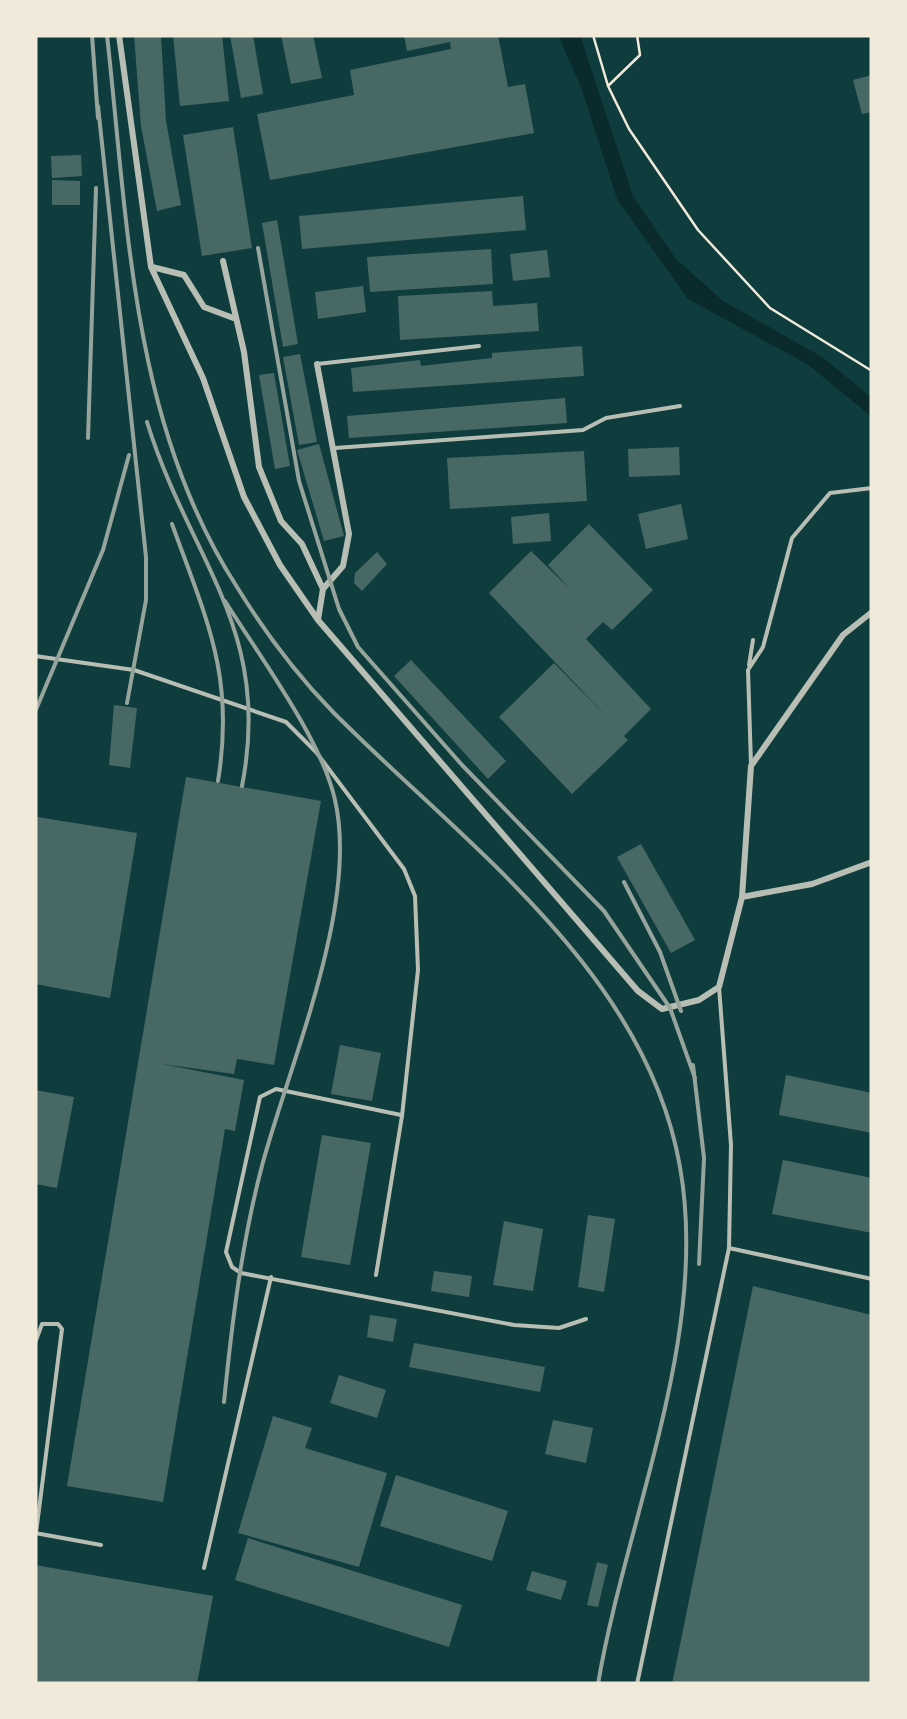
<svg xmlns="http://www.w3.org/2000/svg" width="907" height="1719" viewBox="0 0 907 1719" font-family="Helvetica,sans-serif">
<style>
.water{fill:#0a2a2b}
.building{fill:#486865}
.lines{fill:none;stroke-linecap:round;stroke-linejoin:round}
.path{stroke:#f1e9da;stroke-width:2.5}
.service{stroke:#b8beb3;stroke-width:4}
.minor{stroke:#b8beb3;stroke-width:6}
.rail{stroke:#97a49c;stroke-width:4}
</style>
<rect width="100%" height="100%" fill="#0f3d3e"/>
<path class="water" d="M 558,35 L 580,35 L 633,196 L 676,259 L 723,301 L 822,357 L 872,398 L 872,417 L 807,364 L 688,299 L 617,199 L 581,87 Z"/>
<path class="building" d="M 134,35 L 161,35 L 166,121 L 181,205 L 157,211 L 141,126 Z
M 173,35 L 222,35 L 229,101 L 180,106 Z
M 230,35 L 253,35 L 263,94 L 241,98 Z
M 281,35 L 313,35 L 322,78 L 291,84 Z
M 404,35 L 498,35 L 508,87 L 525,84 L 534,133 L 270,180 L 257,114 L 354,95 L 350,70 L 451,49 L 450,42 L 407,51 Z
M 872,75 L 872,112 L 862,114 L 853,80 Z
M 233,127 L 252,248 L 202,256 L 183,135 Z
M 81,155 L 82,176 L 52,178 L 51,156 Z
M 52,180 L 80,181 L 80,205 L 52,205 Z
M 523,196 L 526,230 L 302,249 L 299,216 Z
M 277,220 L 298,344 L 283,347 L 262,223 Z
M 491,249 L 493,284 L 370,292 L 367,257 Z
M 547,250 L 550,277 L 513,281 L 510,254 Z
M 363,286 L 366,312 L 318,319 L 315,292 Z
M 492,291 L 493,306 L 537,303 L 539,331 L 400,340 L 398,296 Z
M 582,346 L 584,376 L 353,392 L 351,368 L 420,360 L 421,366 L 492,358 L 492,353 Z
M 300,354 L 317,442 L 299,445 L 283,357 Z
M 274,373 L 290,466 L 275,469 L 259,375 Z
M 565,398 L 567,423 L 349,438 L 347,416 Z
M 319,444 L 344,536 L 324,541 L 297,450 Z
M 679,447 L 680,475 L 629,477 L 628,449 Z
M 584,451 L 587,501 L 450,509 L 447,458 Z
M 681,504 L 688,539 L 646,549 L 638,514 Z
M 549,513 L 551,541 L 513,544 L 511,517 Z
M 589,524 L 653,590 L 612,630 L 603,622 L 586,639 L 651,709 L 624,736 L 628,740 L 572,794 L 499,717 L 554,663 L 610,720 L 489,593 L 531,551 L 570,589 L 548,565 Z
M 377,552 L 387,564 L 362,591 L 354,583 L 355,573 Z
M 411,660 L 506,761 L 488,779 L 394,676 Z
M 114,705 L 137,708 L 130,768 L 109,765 Z
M 186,777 L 321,801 L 274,1065 L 237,1059 L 234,1074 L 162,1064 L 244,1080 L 235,1131 L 225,1129 L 163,1502 L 67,1486 Z
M 37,817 L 137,833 L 110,998 L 35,984 Z
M 641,844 L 695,940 L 671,953 L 617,857 Z
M 340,1045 L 381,1053 L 372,1101 L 331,1094 Z
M 786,1075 L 872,1093 L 872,1133 L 779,1115 Z
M 35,1090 L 74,1097 L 57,1188 L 35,1184 Z
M 322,1135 L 371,1143 L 350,1265 L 301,1257 Z
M 783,1160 L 872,1178 L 872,1233 L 772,1214 Z
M 588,1215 L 615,1219 L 604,1292 L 578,1287 Z
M 504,1221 L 543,1229 L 533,1291 L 493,1285 Z
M 434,1271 L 472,1276 L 469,1297 L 431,1291 Z
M 753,1286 L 872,1315 L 872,1684 L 672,1684 Z
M 370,1315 L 397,1319 L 393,1342 L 367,1337 Z
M 414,1343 L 545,1367 L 540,1392 L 409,1367 Z
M 339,1375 L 386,1390 L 377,1418 L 330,1403 Z
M 273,1416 L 312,1428 L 305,1448 L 387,1473 L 359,1567 L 238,1533 Z
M 553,1420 L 593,1428 L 586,1463 L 545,1454 Z
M 396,1475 L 508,1511 L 492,1561 L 380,1526 Z
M 248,1538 L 462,1605 L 449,1647 L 235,1580 Z
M 597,1562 L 608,1565 L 598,1607 L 587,1605 Z
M 35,1565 L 213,1596 L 197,1684 L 35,1684 Z
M 532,1571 L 567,1581 L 561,1600 L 526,1590 Z"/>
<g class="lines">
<path class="path" d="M 593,35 L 608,86 L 629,129 L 698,230 L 770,308 L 872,371
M 609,85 L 640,55 L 637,35"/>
<path class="service" d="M 317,364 L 479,346
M 335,448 L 583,430 L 606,418 L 680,406
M 35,656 L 134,670 L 286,722 L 316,752 L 404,869 L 415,896 L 418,970 L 402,1116 L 376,1275
M 749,665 L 753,640
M 751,764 L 748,670 L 763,647 L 792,538 L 830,493 L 872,488
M 719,987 L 731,1145 L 729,1248 L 872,1279
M 401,1115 L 276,1089 L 260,1097 L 226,1252 L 232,1267 L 241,1273 L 514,1325 L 559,1328 L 586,1319
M 35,1343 L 42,1324 L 58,1324 L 62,1329 L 36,1533
M 35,1533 L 101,1545
M 204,1568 L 271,1277
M 637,1684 L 729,1248"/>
<path class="minor" d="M 119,35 L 151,267 L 203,378 L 244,497 L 280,565 L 318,620
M 223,261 L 244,352 L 259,467 L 281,521 L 302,544 L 323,589
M 152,267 L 184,275 L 204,307 L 236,319
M 317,364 L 349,534 L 343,566 L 323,589 L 318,620 L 638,991 L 662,1009 L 699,1000 L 719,987 L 742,897 L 812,884 L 872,862
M 742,897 L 751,766 L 843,635 L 872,612"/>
<path class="rail" d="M 92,35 L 98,118
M 107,35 C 128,223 131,423 237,587 C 264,631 297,675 333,712 C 464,844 646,971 680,1167 C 710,1335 626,1519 598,1684
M 98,106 L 146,557 L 146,600 L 127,703
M 258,248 L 299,481 L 339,609 L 358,647 L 462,765 L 604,911 L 670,1008 L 695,1078
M 147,422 C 190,561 273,629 242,786
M 88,438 L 96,188
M 172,524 C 207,621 235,676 218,781
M 35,712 L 103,550 L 129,455
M 624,882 L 660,952 L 681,1011
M 693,1065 L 704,1158 L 699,1264
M 224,1402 C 232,1322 242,1240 263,1162 C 291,1060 359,904 335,800 C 322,740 258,654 225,601"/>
</g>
<rect width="907" height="1719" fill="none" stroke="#f1e9da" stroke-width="75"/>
</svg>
